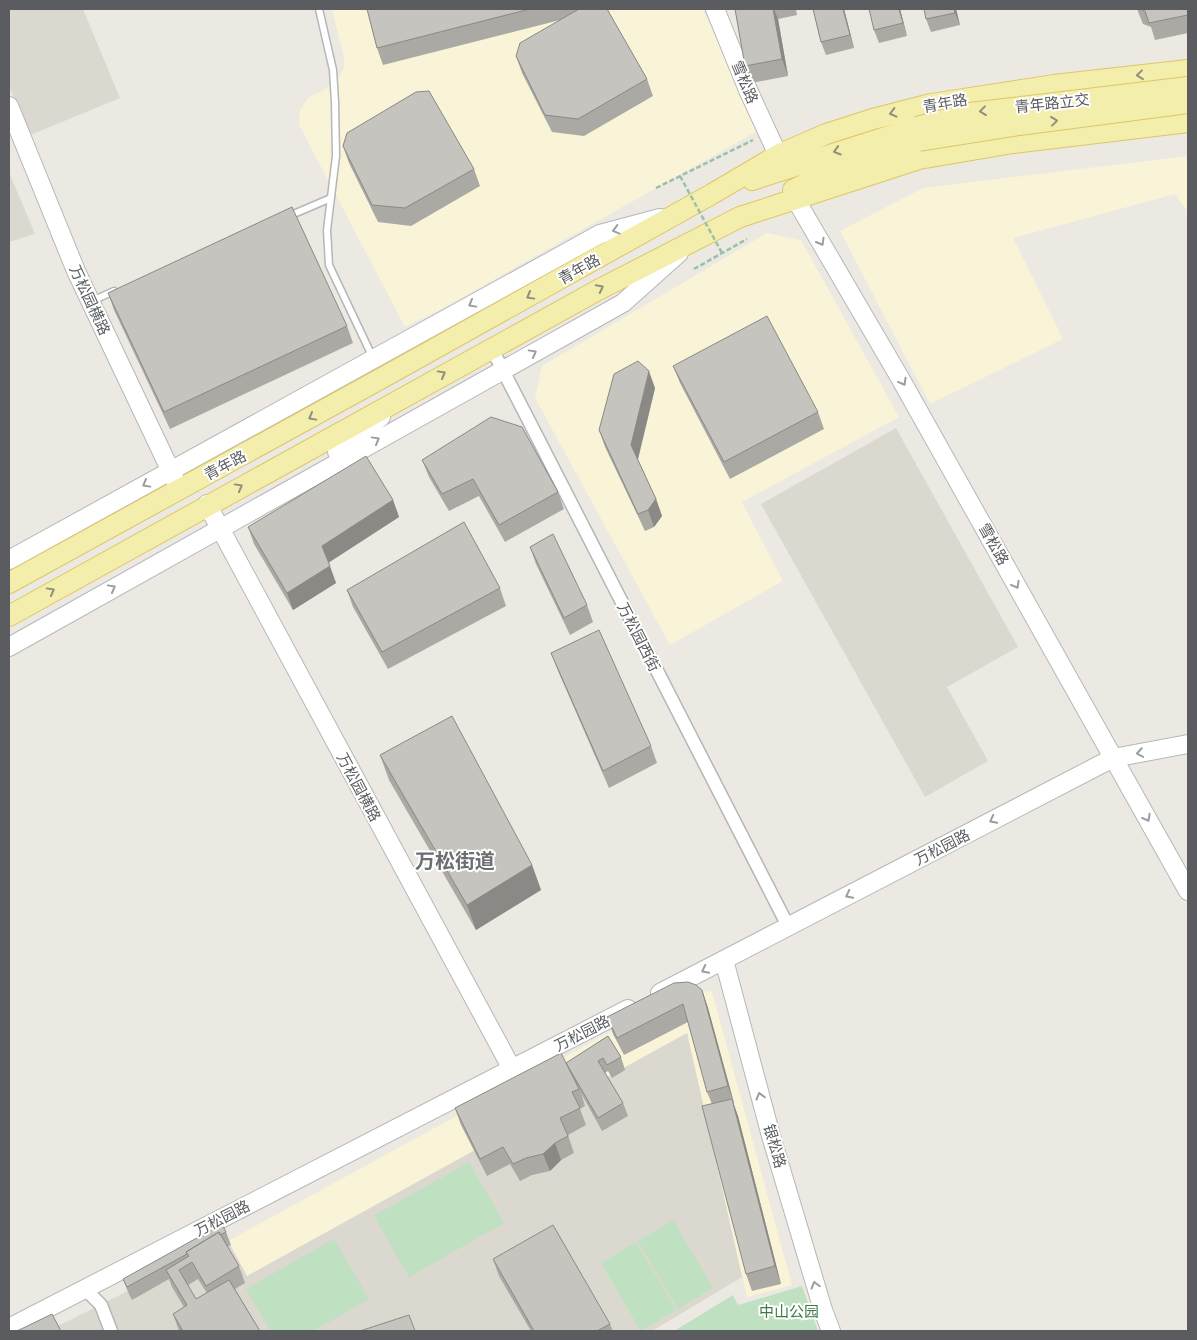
<svg xmlns="http://www.w3.org/2000/svg" width="1197" height="1340" viewBox="0 0 1197 1340" font-family="Inter,'Noto Sans SC',sans-serif">
<style>
.commercial{fill:#f9f3d8}
.education{fill:#dad8cf}
.green{fill:#c0e0c2}
.lines{fill:none;stroke-linecap:round;stroke-linejoin:round}
.lane-casing{stroke:#b4b6ba;stroke-width:9}
.street-casing{stroke:#b4b6ba;stroke-width:15}
.secondary-casing{stroke:#b5b7bc;stroke-width:20}
.primary-casing{stroke:#dfc566;stroke-width:22}
.path{stroke:#9ac0a7;stroke-width:2.5;stroke-dasharray:5 2.5;stroke-linecap:butt}
.lane{stroke:#fff;stroke-width:6}
.street{stroke:#fff;stroke-width:12}
.secondary{stroke:#fff;stroke-width:18}
.primary{stroke:#f4eeac;stroke-width:20}
.primary-bridge-casing{stroke:#dfc566;stroke-width:22;stroke-linecap:butt}
.path-bridge{stroke:#9ac0a7;stroke-width:2.5;stroke-dasharray:5 2.5;stroke-linecap:butt}
.primary-bridge{stroke:#f4eeac;stroke-width:20}
.wall{fill:#aaa9a3;fill-rule:evenodd}
.shaded-wall{fill:#8b8985}
.building{fill:#c6c4be;stroke:#8b8985}
.oneway{stroke:#908f7b}
.oneway2{stroke:#9c9da0}
.labels{text-anchor:middle;dominant-baseline:central;stroke-width:4;stroke-linejoin:round;paint-order:stroke}
.street-label{font-size:15px;fill:#5a5c60;stroke:#fff}
.park-label{font-size:15px;fill:#3d7b45;stroke:#fff}
.district-label{font-size:20px;font-weight:bold;fill:#6b6e72;stroke:#fff}
</style>
<rect width="100%" height="100%" fill="#ebe9e1"/>
<path class="commercial" d="M 332,9 L 703,9 L 759,130 L 447,306 L 405,327 L 299,125 L 300,110 L 308,98 L 324,90 L 338,79 L 344,68 L 344,57 Z
M 1188,156 L 1188,212 L 1175,194 L 1013,238 L 1063,339 L 930,404 L 840,231 L 923,188 Z
M 767,233 L 801,240 L 899,417 L 742,502 L 783,581 L 670,645 L 535,398 L 542,366 Z
M 689,989 L 712,992 L 792,1285 L 747,1297 L 687,1033 L 247,1276 L 228,1241 Z"/>
<path class="education" d="M 9,9 L 83,9 L 120,98 L 28,136 L 9,85 Z
M 9,172 L 35,234 L 9,242 Z
M 896,428 L 1018,647 L 947,687 L 988,761 L 925,797 L 761,504 Z
M 687,1033 L 742,1277 L 652,1331 L 48,1331 L 228,1241 L 247,1276 Z"/>
<path class="green" d="M 469,1162 L 504,1223 L 409,1277 L 374,1216 Z
M 673,1220 L 713,1288 L 678,1309 L 638,1241 Z
M 334,1239 L 369,1299 L 313,1331 L 271,1331 L 246,1289 Z
M 636,1242 L 676,1310 L 641,1331 L 601,1263 Z
M 802,1286 L 818,1331 L 674,1331 L 733,1295 L 738,1305 Z"/>
<g class="lines">
<defs>
<path id="lane" d="M 319,9 L 333,70 L 335,102 L 336,156 L 327,230 L 329,265 L 373,358
M 289,216 L 331,198
M 92,301 L 114,291"/>
<path id="street" d="M 491,347 L 788,926
M 85,1289 L 101,1305 L 111,1331"/>
<path id="secondary" d="M 715,9 L 748,90 L 778,155
M 9,106 L 76,271 L 175,480
M 796,200 L 900,378 L 1188,891
M 337,452 L 381,417
M 207,504 L 512,1069
M 9,560 L 600,234 L 660,218
M 9,647 L 623,303 L 679,253
M 724,960 L 771,1136 L 823,1310 L 831,1331
M 660,993 L 1113,758 L 1188,744
M 9,1328 L 628,1009"/>
<path id="primary" d="M 752,180 L 917,127
M 793,190 L 821,176 L 919,141
M 9,583 L 382,378 L 712,194 L 778,155 L 826,134 L 873,119 L 931,104 L 1054,85 L 1188,70
M 9,616 L 598,290 L 740,217 L 919,159 L 1013,143 L 1188,122"/>
</defs>
<use href="#lane" class="lane-casing"/>
<use href="#street" class="street-casing"/>
<use href="#secondary" class="secondary-casing"/>
<use href="#primary" class="primary-casing"/>
<path class="path" d="M 656,188 L 753,140
M 694,269 L 747,239"/>
<use href="#lane" class="lane"/>
<use href="#street" class="street"/>
<use href="#secondary" class="secondary"/>
<use href="#primary" class="primary"/>
<defs>
<path id="primary-bridge" d="M 917,127 L 970,113 L 1188,87
M 919,141 L 1019,125 L 1188,103"/>
</defs>
<use href="#primary-bridge" class="primary-bridge-casing"/>
<path class="path-bridge" d="M 680,176 L 722,253"/>
<use href="#primary-bridge" class="primary-bridge"/>
</g>
<path class="wall" d="M 367,9 L 607,9 L 647,79 L 653,96 L 584,136 L 552,132 L 522,73 L 516,56 L 560,20 L 383,65 L 377,48 Z
M 735,9 L 796,9 L 797,15 L 778,19 L 788,76 L 751,83 L 745,66 Z
M 813,9 L 844,9 L 854,48 L 826,55 L 821,42 Z
M 900,9 L 907,36 L 879,43 L 874,30 Z
M 956,9 L 960,25 L 931,32 L 926,19 Z
M 1137,9 L 1188,9 L 1188,33 L 1155,40 L 1151,27 L 1143,24 Z
M 343,146 L 474,169 L 480,186 L 411,226 L 378,222 L 349,163 Z
M 108,293 L 347,326 L 353,343 L 170,429 L 114,310 Z
M 673,366 L 818,412 L 824,429 L 730,479 L 680,383 Z
M 655,388 L 638,460 L 656,499 L 662,516 L 654,527 L 645,531 L 605,447 L 599,430 Z
M 422,460 L 558,492 L 564,509 L 505,542 L 479,496 L 449,511 L 429,477 Z
M 393,500 L 399,517 L 328,563 L 336,583 L 293,610 L 254,544 L 248,527 Z
M 530,547 L 587,605 L 593,622 L 570,635 L 536,564 Z
M 500,588 L 506,606 L 388,669 L 353,607 L 347,590 Z
M 551,653 L 651,746 L 657,763 L 609,788 L 558,671 Z
M 380,755 L 532,865 L 541,890 L 476,930 L 389,780 Z
M 702,990 L 708,1008 L 734,1103 L 733,1103 L 738,1116 L 781,1284 L 752,1291 L 746,1274 L 712,1104 L 707,1092 L 688,1022 L 624,1055 L 613,1034 L 607,1017 Z
M 608,1036 L 621,1057 L 625,1070 L 612,1078 L 608,1071 L 605,1073 L 623,1103 L 628,1116 L 602,1131 L 581,1093 L 585,1106 L 580,1109 L 586,1125 L 568,1135 L 574,1153 L 561,1160 L 550,1171 L 532,1175 L 520,1181 L 510,1164 L 487,1176 L 461,1125 L 455,1108 L 566,1063 Z
M 226,1232 L 231,1245 L 227,1247 L 239,1266 L 245,1283 L 235,1289 L 260,1331 L 179,1331 L 173,1314 L 184,1307 L 172,1287 L 169,1279 L 132,1300 L 128,1292 L 123,1279 ZM 198,1279 L 207,1293 L 196,1299 L 188,1285 Z
M 493,1259 L 610,1324 L 613,1331 L 531,1331 L 499,1276 Z"/>
<path class="shaded-wall" d="M 773,9 L 774,9 L 778,19 L 788,76 L 782,59 Z
M 843,9 L 844,9 L 854,48 L 850,35 Z
M 899,9 L 900,9 L 907,36 L 903,23 Z
M 954,9 L 956,9 L 960,25 L 955,13 Z
M 649,371 L 655,388 L 637,462 L 631,445 Z
M 656,499 L 662,516 L 654,527 L 648,510 Z
M 393,500 L 399,517 L 328,563 L 322,546 Z
M 330,566 L 336,583 L 293,610 L 287,593 Z
M 532,865 L 541,890 L 476,930 L 467,905 Z
M 702,990 L 708,1008 L 734,1103 L 728,1086 Z
M 732,1099 L 738,1116 L 781,1284 L 775,1266 Z
M 555,1143 L 561,1160 L 550,1171 L 543,1154 Z"/>
<path class="building" d="M 367,9 L 530,9 L 377,48 Z
M 579,9 L 607,9 L 647,79 L 578,119 L 545,115 L 516,56 L 520,43 Z
M 735,9 L 773,9 L 782,59 L 745,66 Z
M 813,9 L 843,9 L 850,35 L 821,42 Z
M 869,9 L 899,9 L 903,23 L 874,30 Z
M 924,9 L 954,9 L 955,13 L 926,19 Z
M 1140,9 L 1188,9 L 1188,15 L 1149,23 L 1145,11 Z
M 429,91 L 474,169 L 405,208 L 372,205 L 343,146 L 347,133 L 416,92 Z
M 292,207 L 347,326 L 164,412 L 108,293 Z
M 767,316 L 818,412 L 724,462 L 673,366 Z
M 638,361 L 649,371 L 631,445 L 656,499 L 648,510 L 638,514 L 599,430 L 614,374 Z
M 491,417 L 522,427 L 558,492 L 499,525 L 473,479 L 442,494 L 422,460 Z
M 366,456 L 393,500 L 322,546 L 330,566 L 287,593 L 248,527 Z
M 464,522 L 500,588 L 382,652 L 347,590 Z
M 553,534 L 587,605 L 564,618 L 530,547 Z
M 599,630 L 651,746 L 603,771 L 551,653 Z
M 452,716 L 532,865 L 467,905 L 380,755 Z
M 688,982 L 696,985 L 702,990 L 728,1086 L 707,1092 L 683,1004 L 617,1038 L 607,1017 L 674,983 Z
M 608,1036 L 621,1057 L 607,1065 L 603,1058 L 598,1061 L 623,1103 L 598,1118 L 566,1063 Z
M 561,1053 L 579,1089 L 572,1092 L 580,1108 L 560,1118 L 568,1136 L 555,1143 L 543,1154 L 526,1158 L 513,1164 L 503,1147 L 480,1159 L 455,1108 Z
M 732,1099 L 775,1266 L 746,1274 L 702,1106 Z
M 222,1224 L 226,1232 L 220,1235 L 219,1232 L 186,1252 L 187,1254 L 127,1287 L 123,1279 Z
M 553,1225 L 610,1324 L 597,1331 L 534,1331 L 493,1259 Z
M 219,1232 L 239,1266 L 206,1286 L 192,1262 L 179,1270 L 196,1299 L 229,1280 L 260,1331 L 183,1331 L 173,1314 L 187,1305 L 166,1270 L 189,1256 L 186,1252 Z
M 52,1314 L 61,1331 L 17,1331 Z
M 409,1315 L 415,1331 L 360,1331 Z"/>
<defs><path id="oneway-chevron" d="M-2-3.5L2.5 0L-2 3.5" fill="none" stroke-width="1.6" stroke-linecap="round" stroke-linejoin="round" transform="scale(1.25)"/></defs>
<g class="oneway">
<use href="#oneway-chevron" transform="translate(1140 75) rotate(174)"/>
<use href="#oneway-chevron" transform="translate(983 111) rotate(173)"/>
<use href="#oneway-chevron" transform="translate(893 113) rotate(166)"/>
<use href="#oneway-chevron" transform="translate(1054 121) rotate(-7)"/>
<use href="#oneway-chevron" transform="translate(837 151) rotate(163)"/>
<use href="#oneway-chevron" transform="translate(600 288) rotate(-27)"/>
<use href="#oneway-chevron" transform="translate(530 296) rotate(151)"/>
<use href="#oneway-chevron" transform="translate(442 374) rotate(-29)"/>
<use href="#oneway-chevron" transform="translate(312 417) rotate(151)"/>
<use href="#oneway-chevron" transform="translate(239 487) rotate(-29)"/>
<use href="#oneway-chevron" transform="translate(51 591) rotate(-29)"/>
</g>
<g class="oneway2">
<use href="#oneway-chevron" transform="translate(616 230) rotate(165)"/>
<use href="#oneway-chevron" transform="translate(821 242) rotate(60)"/>
<use href="#oneway-chevron" transform="translate(472 304) rotate(151)"/>
<use href="#oneway-chevron" transform="translate(533 353) rotate(-29)"/>
<use href="#oneway-chevron" transform="translate(903 382) rotate(61)"/>
<use href="#oneway-chevron" transform="translate(376 440) rotate(-29)"/>
<use href="#oneway-chevron" transform="translate(146 484) rotate(151)"/>
<use href="#oneway-chevron" transform="translate(1016 585) rotate(61)"/>
<use href="#oneway-chevron" transform="translate(112 588) rotate(-29)"/>
<use href="#oneway-chevron" transform="translate(1140 753) rotate(170)"/>
<use href="#oneway-chevron" transform="translate(1147 818) rotate(61)"/>
<use href="#oneway-chevron" transform="translate(993 820) rotate(153)"/>
<use href="#oneway-chevron" transform="translate(849 895) rotate(153)"/>
<use href="#oneway-chevron" transform="translate(705 970) rotate(153)"/>
<use href="#oneway-chevron" transform="translate(760 1096) rotate(-105)"/>
<use href="#oneway-chevron" transform="translate(815 1285) rotate(-106)"/>
</g>
<g class="labels">
<g class="street-label">
<text transform="translate(745 82) rotate(67)">雪松路</text>
<text transform="translate(945 103) rotate(-10)">青年路</text>
<text transform="translate(1052 103) rotate(-6)">青年路立交</text>
<text transform="translate(579 269) rotate(-29)">青年路</text>
<text transform="translate(90 300) rotate(65)">万松园横路</text>
<text transform="translate(225 465) rotate(-28)">青年路</text>
<text transform="translate(994 544) rotate(61)">雪松路</text>
<text transform="translate(639 637) rotate(63)">万松园西街</text>
<text transform="translate(359 787) rotate(62)">万松园横路</text>
<text transform="translate(942 847) rotate(-27)">万松园路</text>
<text transform="translate(582 1033) rotate(-27)">万松园路</text>
<text transform="translate(775 1146) rotate(74)">银松路</text>
<text transform="translate(222 1218) rotate(-27)">万松园路</text>
</g>
<g class="park-label">
<text x="789" y="1311">中山公园</text>
</g>
<g class="district-label">
<text x="455" y="861">万松街道</text>
</g>
</g>
<rect width="1197" height="1340" fill="none" stroke="#5a5c60" stroke-width="20"/>
</svg>
